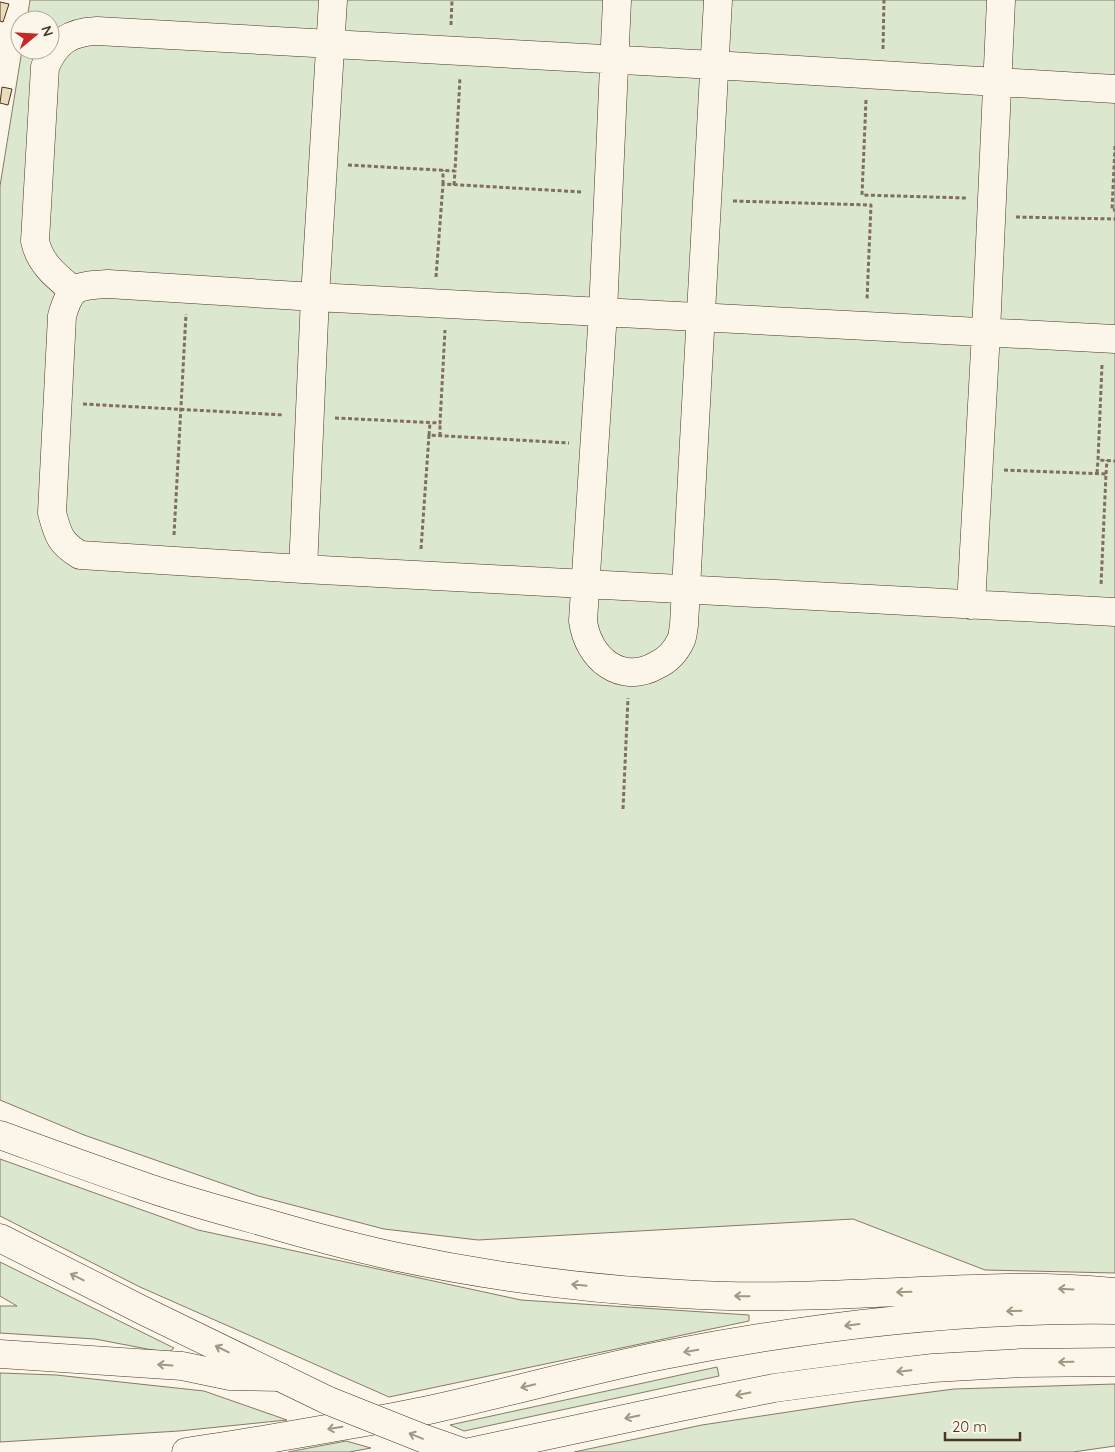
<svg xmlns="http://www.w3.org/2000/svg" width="1115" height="1452" viewBox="0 0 1115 1452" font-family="Quicksand,sans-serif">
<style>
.green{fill:#dce7d0;stroke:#887966}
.building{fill:#ecdcbc;stroke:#4a3520}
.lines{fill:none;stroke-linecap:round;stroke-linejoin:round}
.minor-casing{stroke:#4a3520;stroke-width:29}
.highway-casing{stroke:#4a3520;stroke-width:29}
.path{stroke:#7f6f5c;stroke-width:3;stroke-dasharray:4 2.5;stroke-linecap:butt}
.minor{stroke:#fbf6e9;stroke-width:28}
.highway{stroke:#fbf6e9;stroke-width:28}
.highway-bridge-casing{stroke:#4a3520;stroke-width:29;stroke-linecap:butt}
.highway-bridge{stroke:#fbf6e9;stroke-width:28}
.oneway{stroke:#a29684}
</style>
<rect width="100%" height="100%" fill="#fbf6e9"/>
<path class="green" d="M 30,0 L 1115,0 L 1115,1273 L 985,1270 L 853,1219 L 478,1240 L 384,1229 L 258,1196 L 84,1135 L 0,1100 L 0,186 L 22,50 L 50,50 L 50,20 L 27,20 Z
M 0,1159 L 198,1230 L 521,1300 L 749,1315 L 749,1321 L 389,1397 L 140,1287 L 0,1216 Z
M 0,1262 L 174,1348 L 168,1353 L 95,1339 L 0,1333 L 0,1306 L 17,1306 L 0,1296 Z
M 717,1367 L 719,1376 L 464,1431 L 450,1425 Z
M 0,1373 L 56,1375 L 204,1391 L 287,1420 L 179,1431 L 0,1442 Z
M 1115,1384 L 1115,1446 L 1073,1452 L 574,1452 L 702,1425 L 854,1402 L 954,1389 Z
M 346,1441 L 371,1448 L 349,1452 L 288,1452 Z"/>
<path class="building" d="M 0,2 L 9,4 L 3,22 L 0,21 Z
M 2,87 L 12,89 L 8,105 L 0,103 Z"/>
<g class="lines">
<defs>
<path id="minor" d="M 333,0 L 315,297 L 303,569 L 1115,612
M 617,0 L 603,312 L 583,621 C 588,658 621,686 657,665 C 668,660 676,651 681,640 C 683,636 683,630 684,625 L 718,0
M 74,291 C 56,276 40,264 35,241 L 45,67 C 56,42 69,32 97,31 L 714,65 L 1115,89
M 303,569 L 80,555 C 60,543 58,535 52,513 L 62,316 C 71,285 77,286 108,284 L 315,297 L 1115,339
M 971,605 L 986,332 L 1001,0
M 0,1354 L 182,1366 L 230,1376 L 280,1377"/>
<path id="highway" d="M 0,1135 C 47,1152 93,1169 140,1185 C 179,1199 220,1210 260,1221 C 304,1234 348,1246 393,1256 C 487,1276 584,1289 681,1294 C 790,1301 898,1290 1007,1288 C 1043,1287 1079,1289 1115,1292
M 0,1238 L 144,1311 L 329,1401
M 186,1452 C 242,1444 298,1434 354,1424 C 377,1420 401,1416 424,1411 C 504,1394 583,1371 664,1355 C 812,1326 964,1308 1115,1310
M 470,1452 L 680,1407 L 774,1388 L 872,1375 L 933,1368 L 1021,1363 L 1115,1362"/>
</defs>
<use href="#minor" class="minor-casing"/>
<use href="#highway" class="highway-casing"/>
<path class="path" d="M 451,25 L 452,0
M 883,49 L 884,0
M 866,100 L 862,195 L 966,198
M 1115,146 L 1112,210 L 1115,210
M 348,165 L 455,171 L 460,77
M 443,184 L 443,170
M 454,185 L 455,171
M 733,201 L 871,205 L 867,300
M 1016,217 L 1115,219
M 436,277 L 443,184 L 583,192
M 1102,365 L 1098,460 L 1115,461
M 83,404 L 284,415
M 335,418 L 440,423 L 445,330
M 429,435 L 430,423
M 440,436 L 440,423
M 1004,470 L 1106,474 L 1101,585
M 1097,473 L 1098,460
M 1106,474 L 1107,460
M 174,535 L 186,314
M 421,549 L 429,435 L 569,443
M 623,809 L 628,698"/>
<use href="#minor" class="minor"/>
<use href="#highway" class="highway"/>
<defs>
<path id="highway-bridge" d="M 329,1401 L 422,1438 L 462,1452"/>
</defs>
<use href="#highway-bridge" class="highway-bridge-casing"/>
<use href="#highway-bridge" class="highway-bridge"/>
</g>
<defs><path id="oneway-shaft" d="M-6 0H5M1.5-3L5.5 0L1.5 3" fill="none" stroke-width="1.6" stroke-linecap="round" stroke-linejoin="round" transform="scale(1.25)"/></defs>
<g class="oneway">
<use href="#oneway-shaft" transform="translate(77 1277) rotate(-153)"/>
<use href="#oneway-shaft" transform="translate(579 1285) rotate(-174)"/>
<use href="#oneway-shaft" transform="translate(1066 1289) rotate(-177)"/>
<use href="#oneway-shaft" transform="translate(904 1292) rotate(178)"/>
<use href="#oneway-shaft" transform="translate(742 1296) rotate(-179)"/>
<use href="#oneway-shaft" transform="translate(1014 1311) rotate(178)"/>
<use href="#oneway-shaft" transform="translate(852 1325) rotate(173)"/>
<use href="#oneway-shaft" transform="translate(222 1349) rotate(-154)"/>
<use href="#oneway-shaft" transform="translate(691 1351) rotate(170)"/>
<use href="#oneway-shaft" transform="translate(1066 1362) rotate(179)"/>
<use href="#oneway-shaft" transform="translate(165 1365) rotate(-176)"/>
<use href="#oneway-shaft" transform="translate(904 1371) rotate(174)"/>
<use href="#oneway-shaft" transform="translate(528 1386) rotate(166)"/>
<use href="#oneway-shaft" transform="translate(743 1394) rotate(169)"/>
<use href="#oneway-shaft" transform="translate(632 1417) rotate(168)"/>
<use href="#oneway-shaft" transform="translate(335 1428) rotate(170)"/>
<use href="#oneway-shaft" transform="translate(416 1436) rotate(-158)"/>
</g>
<g transform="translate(35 35) rotate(72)"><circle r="24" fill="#fbf6e9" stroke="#b4a999"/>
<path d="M0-4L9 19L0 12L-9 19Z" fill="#c62828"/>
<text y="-8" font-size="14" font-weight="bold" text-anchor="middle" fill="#4a3520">N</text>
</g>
<path d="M945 1432v8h75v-8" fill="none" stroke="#4a3520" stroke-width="2.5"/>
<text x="952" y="1432" font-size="15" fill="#4a3520" stroke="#fbf6e9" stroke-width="4" paint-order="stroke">20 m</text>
</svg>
